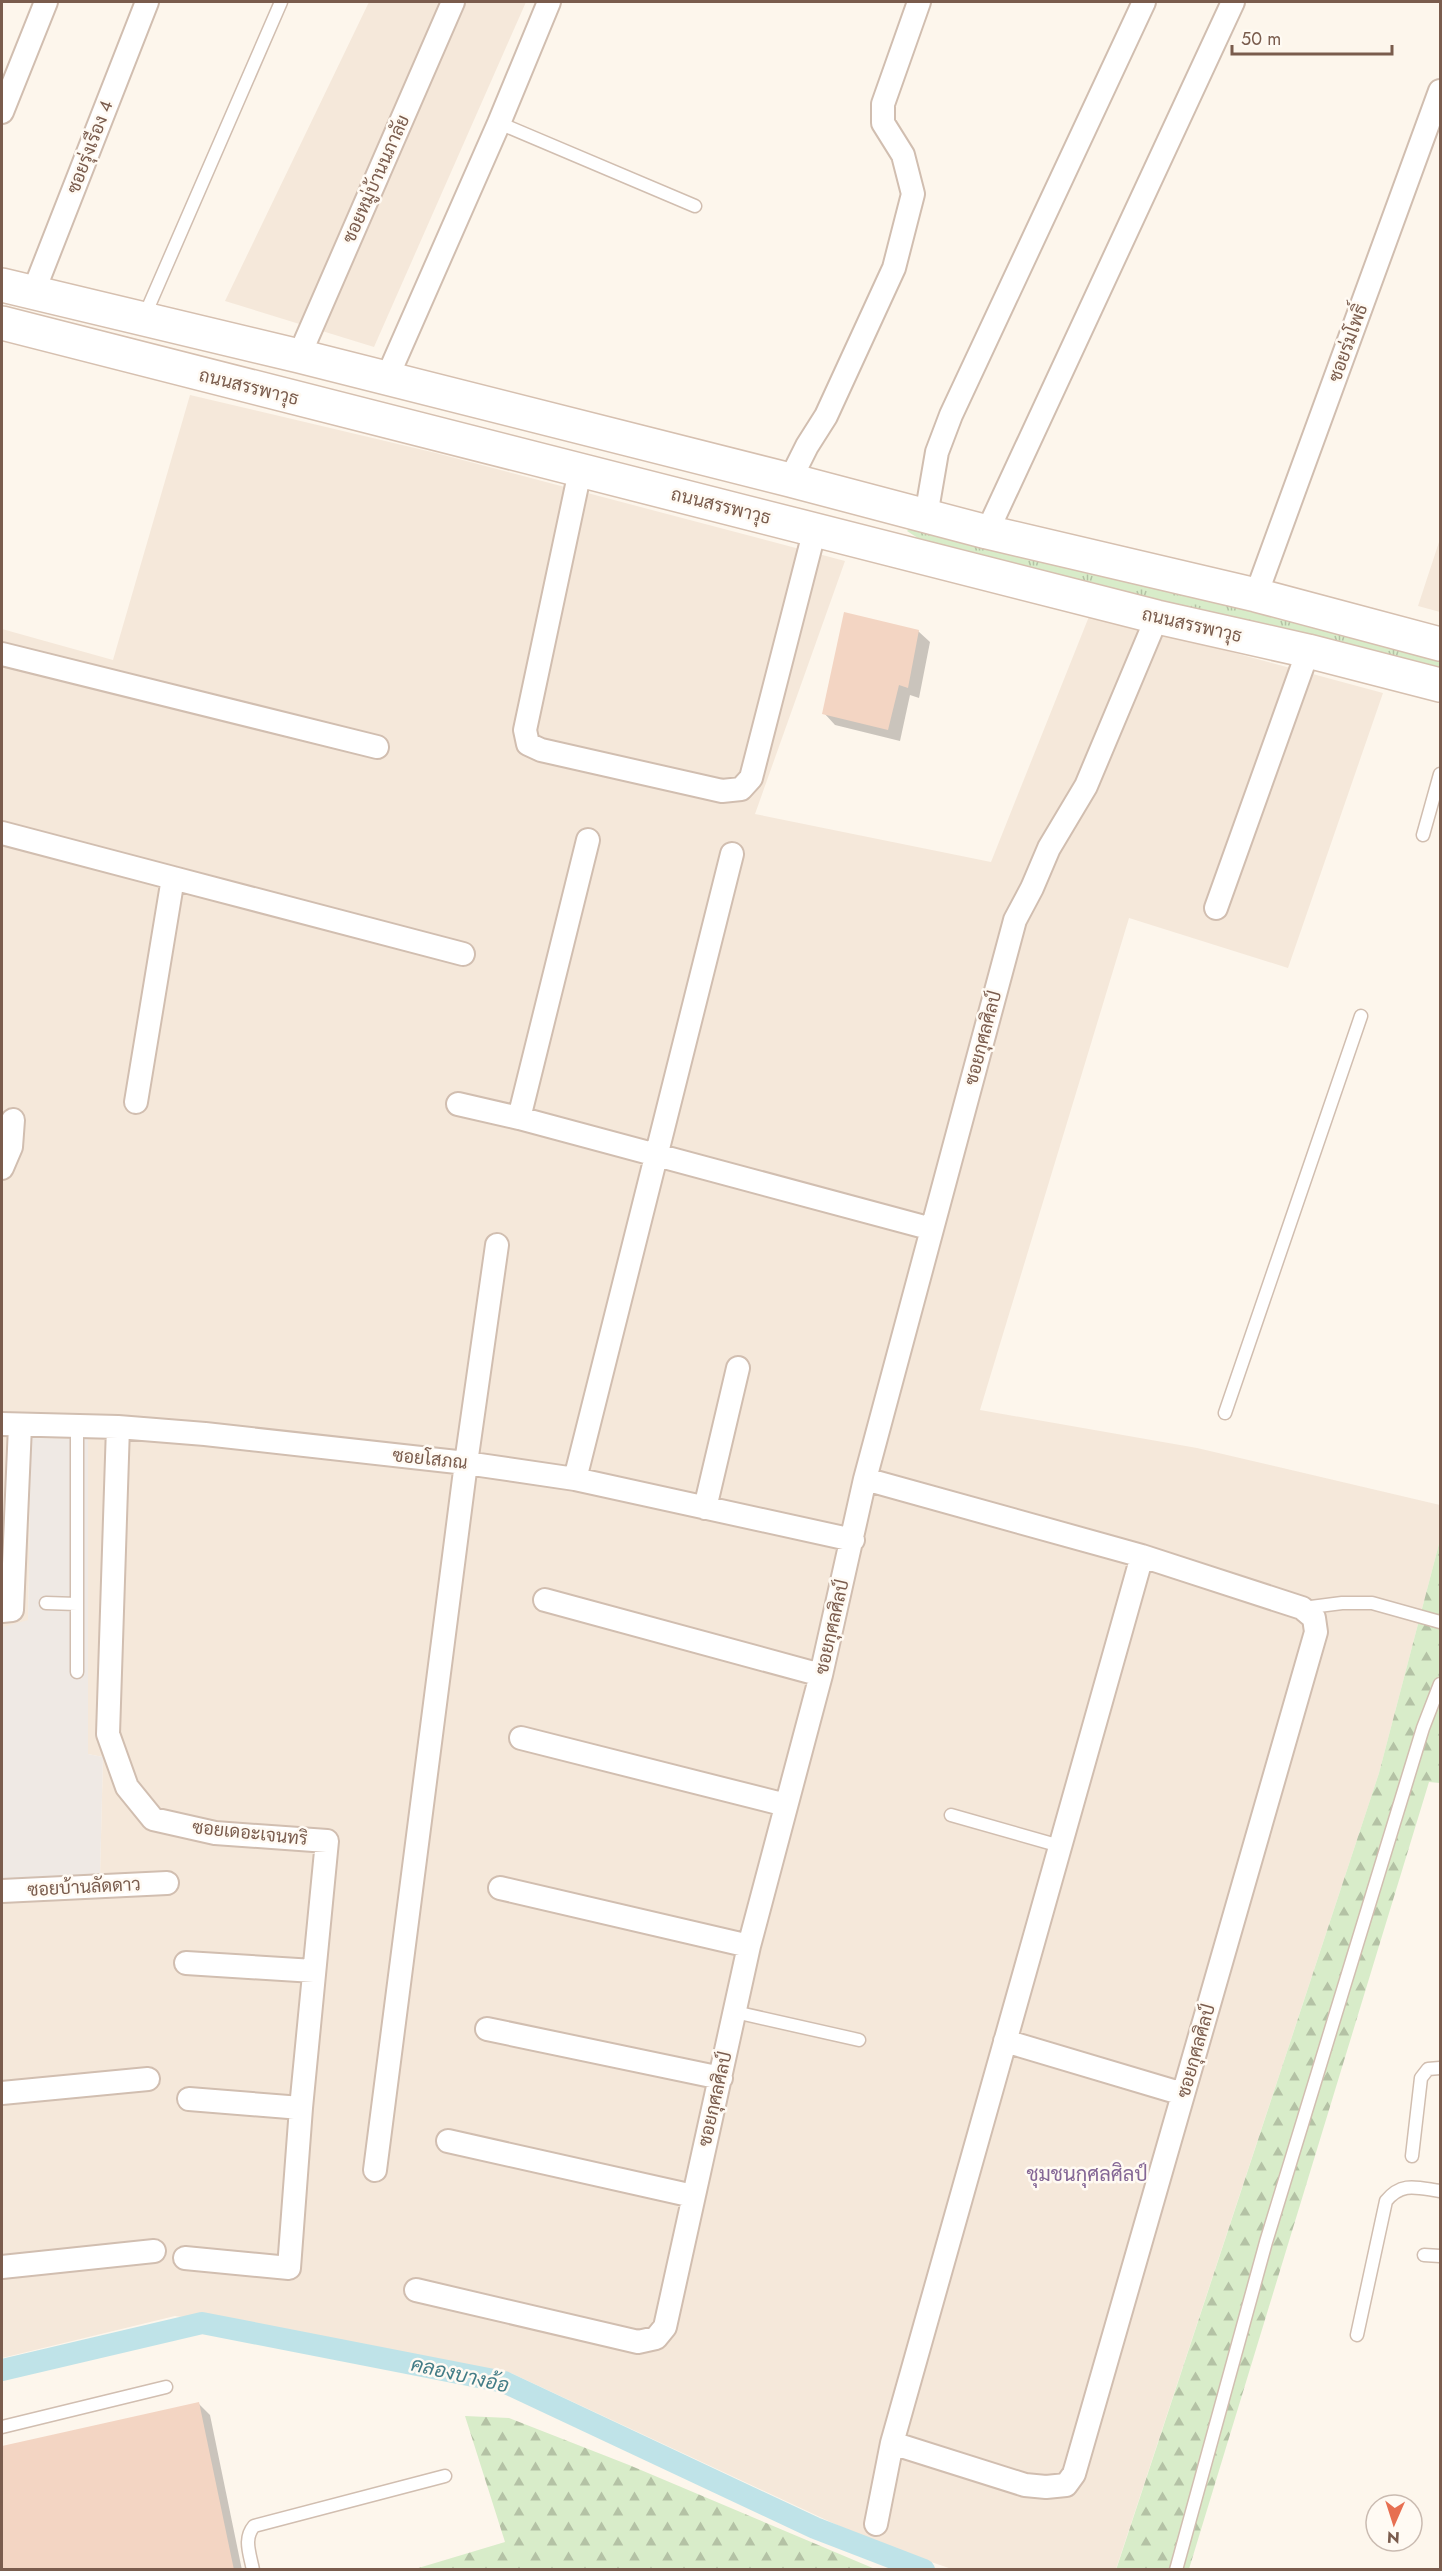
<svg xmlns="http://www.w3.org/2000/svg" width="1442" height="2571" viewBox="0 0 1442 2571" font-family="Jost,Sarabun,sans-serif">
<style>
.residential{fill:#f5e8da}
.industrial{fill:#efe9e4}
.grass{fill:url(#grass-tufts)}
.forest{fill:url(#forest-firs)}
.shadow{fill:#0003}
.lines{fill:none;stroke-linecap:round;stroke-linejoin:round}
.canal{stroke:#bfe3e8;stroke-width:22}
.building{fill:#f3d5c3}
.lane-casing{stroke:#d1beb0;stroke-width:15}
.street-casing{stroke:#d1beb0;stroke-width:26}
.secondary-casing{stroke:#d6c0b0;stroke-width:36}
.lane{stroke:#fff;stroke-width:12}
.street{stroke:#fff;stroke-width:22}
.secondary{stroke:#fff;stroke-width:33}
.labels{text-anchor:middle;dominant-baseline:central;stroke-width:5;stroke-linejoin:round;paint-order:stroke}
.street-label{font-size:18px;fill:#7a5c4d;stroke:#fffaf3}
.neighbourhood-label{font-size:20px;fill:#846695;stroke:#fffaf3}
.water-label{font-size:20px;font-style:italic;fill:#437c86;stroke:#fffaf3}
</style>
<defs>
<pattern id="grass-tufts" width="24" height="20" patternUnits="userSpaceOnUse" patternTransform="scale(1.5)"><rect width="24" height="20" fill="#d8ecc9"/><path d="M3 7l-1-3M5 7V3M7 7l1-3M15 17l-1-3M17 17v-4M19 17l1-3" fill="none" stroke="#b4c2a5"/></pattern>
<pattern id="forest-firs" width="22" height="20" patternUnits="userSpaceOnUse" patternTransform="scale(1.5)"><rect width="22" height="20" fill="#d8ecc9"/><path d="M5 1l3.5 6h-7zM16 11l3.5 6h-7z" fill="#b4c2a5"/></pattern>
</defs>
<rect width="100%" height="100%" fill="#fdf6ec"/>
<path class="residential" d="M 369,2 L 526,2 L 374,347 L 225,301 Z
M 190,395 L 436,453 L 845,561 L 755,814 L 991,862 L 1090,614 L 1383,693 L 1288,968 L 1129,918 L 980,1410 L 1197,1448 L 1440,1505 L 1440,1540 L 1379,1773 L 1116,2569 L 952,2569 L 880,2545 L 511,2373 L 288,2331 L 175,2316 L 2,2358 L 2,1880 L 100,1876 L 103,1757 L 88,1754 L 88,1440 L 31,1438 L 28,1621 L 2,1758 L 2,629 L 113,660 Z
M 1440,539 L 1440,612 L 1418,606 Z"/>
<path class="industrial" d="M 31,1438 L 88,1439 L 88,1754 L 103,1757 L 100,1876 L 2,1880 L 3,1627 L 28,1620 Z"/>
<path class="grass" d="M 925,527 L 1440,657 L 1440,673 L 924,542 L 907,531 L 910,528 Z"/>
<path class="forest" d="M 1440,1540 L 1440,1783 L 1429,1782 L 1189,2569 L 1116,2570 L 1379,1773 Z
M 465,2416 L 509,2418 L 629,2465 L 875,2569 L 415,2569 L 505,2542 Z"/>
<path class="shadow" d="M 918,631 L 930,642 L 919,698 L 910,695 L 900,741 L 835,725 L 824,713 Z
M 199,2404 L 210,2415 L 242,2570 L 2,2570 L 2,2447 Z"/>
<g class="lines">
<path class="canal" d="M 2,2370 L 202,2323 L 504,2382 L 815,2528 L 924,2570"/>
</g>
<path class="building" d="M 844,612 L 919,630 L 908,688 L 899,685 L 888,730 L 822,714 Z
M 199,2402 L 234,2570 L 2,2570 L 2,2446 Z"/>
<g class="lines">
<defs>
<path id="lane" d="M 499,123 L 695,206
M 144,317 L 281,2
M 1423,835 L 1440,774
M 1225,1413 L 1361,1016
M 77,1427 L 77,1672
M 46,1603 L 77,1604
M 1303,1608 L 1342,1603 L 1372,1603 L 1440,1622
M 951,1815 L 1060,1846
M 735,2012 L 859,2040
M 1412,2156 L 1421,2078 L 1428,2069 L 1440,2068
M 1424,2255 L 1440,2256
M 1357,2335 L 1386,2201 C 1402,2181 1418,2188 1440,2191
M 2,2427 L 166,2387
M 253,2570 C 250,2554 243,2539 254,2526 L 445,2476
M 1176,2570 L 1266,2242 L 1423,1728 L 1440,1684"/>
<path id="street" d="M 2,112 L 46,2
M 33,293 L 147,2
M 299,356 L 453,2
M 386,380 L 499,123 L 549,2
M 580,471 L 525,730 L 528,744 L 541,750 L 722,791 L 741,789 L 751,778 L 815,529
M 790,480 L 807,446 L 826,416 L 894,268 L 913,194 L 903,155 L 883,123 L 883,104 L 919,2
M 926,516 L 937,452 L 951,415 L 1144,2
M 987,532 L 1233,2
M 1256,595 L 1440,91
M 2,654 L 377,747
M 2,833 L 173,878 L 136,1102
M 173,878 L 463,954
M 1216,908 L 1308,651
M 458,1104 L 519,1118 L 932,1229
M 519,1118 L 588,840
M 2,1168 L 11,1147 L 13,1120
M 2,1424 L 118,1427 L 205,1434 L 466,1463 L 575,1479 L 853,1540
M 118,1427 L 108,1734 L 127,1787 L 153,1819 L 215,1833 L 327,1841 L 301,2108 L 289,2268 L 185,2258
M 575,1479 L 732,854
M 865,1479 L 1142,1556 L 1302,1608 L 1314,1618 L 1316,1632 L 1074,2474 L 1066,2485 L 1046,2487 L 1025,2485 L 892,2443
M 705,1508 L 738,1368
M 545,1600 L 821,1675
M 2,1611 L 12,1610 L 20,1426
M 521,1738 L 786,1805
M 500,1888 L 749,1946
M 2,1891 L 167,1883
M 186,1963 L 314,1971
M 487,2029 L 721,2078
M 1005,2041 L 1183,2094
M 2,2093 L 148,2079
M 189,2099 L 301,2108
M 448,2141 L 693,2196
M 375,2170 L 466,1463 L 497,1245
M 2,2267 L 154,2251
M 416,2290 L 638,2342 L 656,2338 L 665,2327 L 749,1946 L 821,1675 L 865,1479 L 1015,920 L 1032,888 L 1049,848 L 1086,786 L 1157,617
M 876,2524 L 892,2443 L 1142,1556"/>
<path id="secondary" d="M 2,285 L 299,356 L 790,480 L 987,532 L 1256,595 L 1440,644
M 2,323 L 1157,617 L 1308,651 L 1440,685"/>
</defs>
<use href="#lane" class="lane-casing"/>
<use href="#street" class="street-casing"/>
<use href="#secondary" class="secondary-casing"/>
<use href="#lane" class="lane"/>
<use href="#street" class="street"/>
<use href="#secondary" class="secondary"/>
</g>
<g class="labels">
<g class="street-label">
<text transform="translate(90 147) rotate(-69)">ซอยรุ่งเรือง 4</text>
<text transform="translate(376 179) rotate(-66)">ซอยหมู่บ้านนภาลัย</text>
<text transform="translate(1348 343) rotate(-70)">ซอยร่มโพธิ์</text>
<text transform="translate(249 387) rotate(14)">ถนนสรรพาวุธ</text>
<text transform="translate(721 506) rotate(14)">ถนนสรรพาวุธ</text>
<text transform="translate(1192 625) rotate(13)">ถนนสรรพาวุธ</text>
<text transform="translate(983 1038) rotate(-75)">ซอยกุศลศิลป์</text>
<text transform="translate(430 1459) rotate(6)">ซอยโสภณ</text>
<text transform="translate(832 1627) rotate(-77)">ซอยกุศลศิลป์</text>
<text transform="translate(250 1833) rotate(6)">ซอยเดอะเจนทริ</text>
<text transform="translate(84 1887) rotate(-3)">ซอยบ้านลัดดาว</text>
<text transform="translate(1196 2051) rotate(-74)">ซอยกุศลศิลป์</text>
<text transform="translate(715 2099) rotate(-77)">ซอยกุศลศิลป์</text>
</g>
<g class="neighbourhood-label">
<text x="1087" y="2174">ชุมชนกุศลศิลป์</text>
</g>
<g class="water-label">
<text transform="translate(460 2375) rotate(13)">คลองบางอ้อ</text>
</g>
</g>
<rect width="1442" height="2571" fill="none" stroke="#7a5c4d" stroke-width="6"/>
<g transform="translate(1394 2523) rotate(183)"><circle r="28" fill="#fffaf3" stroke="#cabbb1" stroke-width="1.5"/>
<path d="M0-4.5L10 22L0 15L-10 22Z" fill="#e76f51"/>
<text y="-9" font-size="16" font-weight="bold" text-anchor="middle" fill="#7a5c4d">N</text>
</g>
<path d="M1232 45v9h160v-9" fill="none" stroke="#7a5c4d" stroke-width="3"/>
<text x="1241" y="45" font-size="18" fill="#7a5c4d" stroke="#fffaf3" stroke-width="4.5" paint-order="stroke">50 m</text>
</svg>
